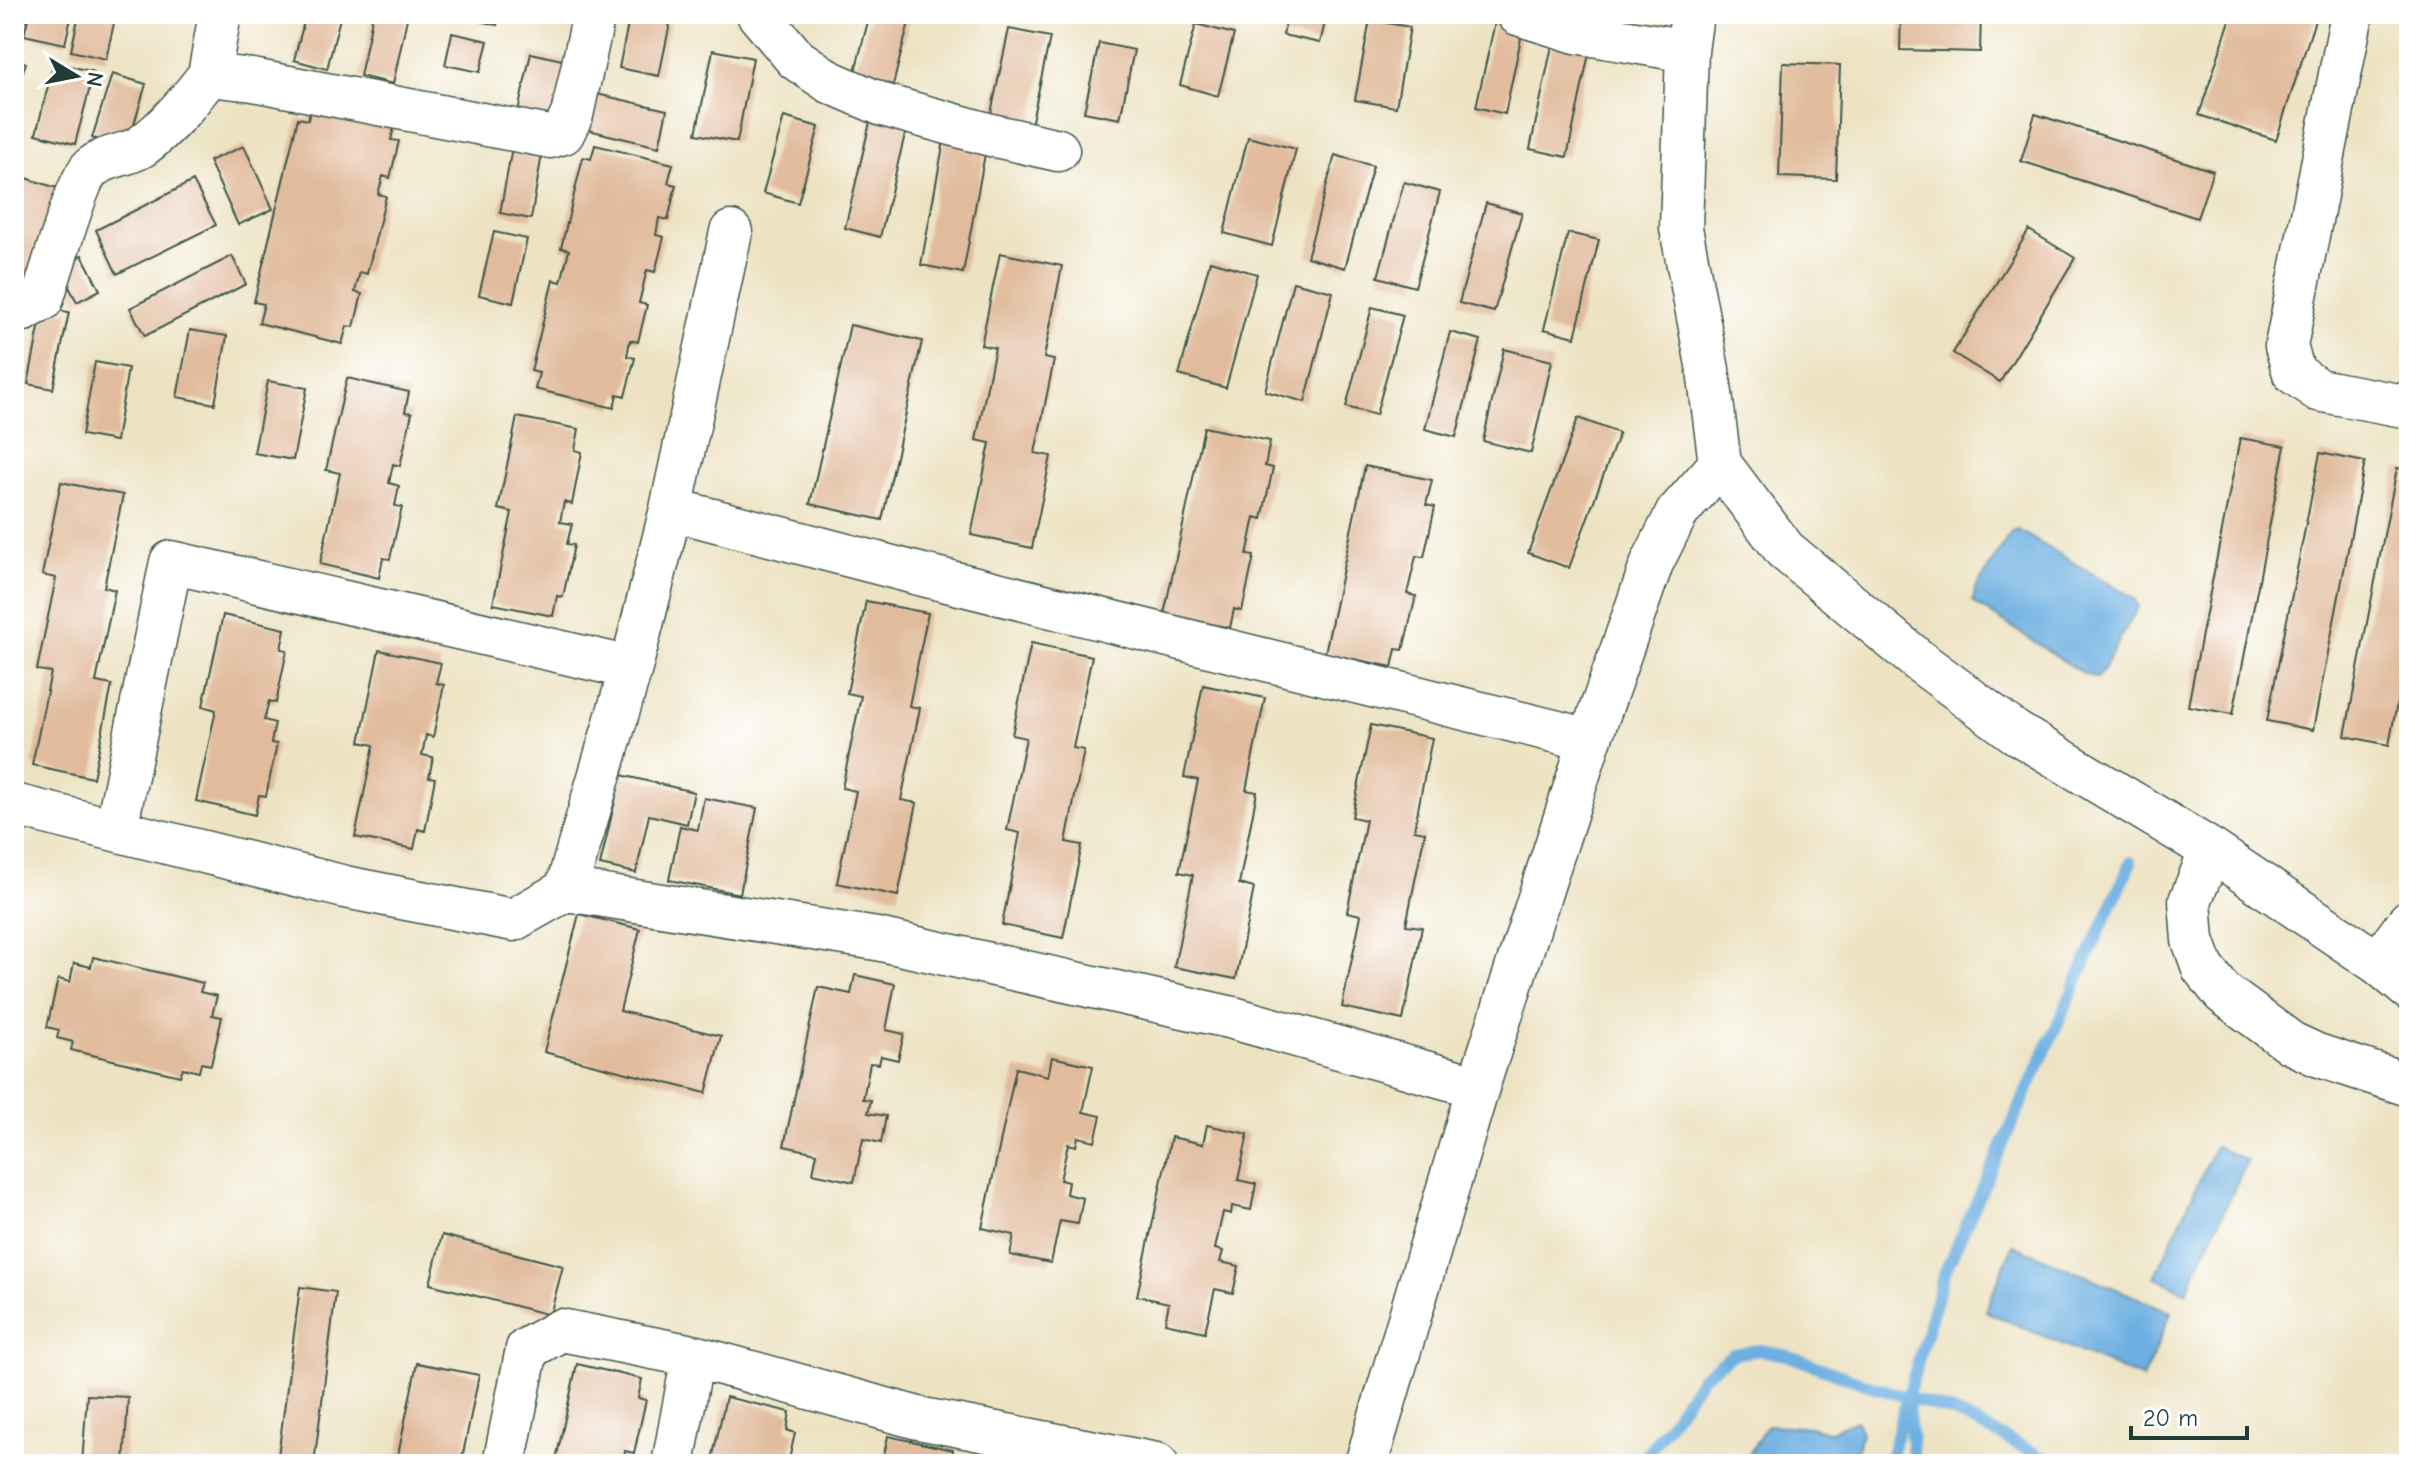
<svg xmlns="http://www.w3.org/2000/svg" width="2423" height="1478" viewBox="0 0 2423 1478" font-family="'Comic Neue',sans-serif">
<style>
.water{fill:#6cafe1;stroke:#46768a;stroke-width:2}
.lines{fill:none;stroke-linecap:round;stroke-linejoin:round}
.stream{stroke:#6cafe1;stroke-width:12}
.building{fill:#e1bb9c}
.minor-casing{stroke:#3e5649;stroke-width:45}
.minor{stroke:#fff;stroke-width:42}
</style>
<rect width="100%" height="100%" fill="#fff"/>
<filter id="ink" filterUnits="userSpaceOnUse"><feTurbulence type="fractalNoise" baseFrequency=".0125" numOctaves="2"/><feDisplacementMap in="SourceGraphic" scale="16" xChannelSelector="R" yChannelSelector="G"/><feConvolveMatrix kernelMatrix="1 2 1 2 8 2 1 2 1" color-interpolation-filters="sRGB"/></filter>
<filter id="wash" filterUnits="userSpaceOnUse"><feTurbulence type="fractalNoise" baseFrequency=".006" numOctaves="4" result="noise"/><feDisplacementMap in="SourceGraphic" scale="32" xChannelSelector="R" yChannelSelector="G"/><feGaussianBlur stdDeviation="1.8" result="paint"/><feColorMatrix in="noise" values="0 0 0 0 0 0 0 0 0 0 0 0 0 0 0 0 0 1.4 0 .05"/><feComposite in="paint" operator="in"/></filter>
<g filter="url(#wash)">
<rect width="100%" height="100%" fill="#ede3c3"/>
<path class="water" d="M 2018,530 L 2134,598 L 2138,607 L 2098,678 L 2081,672 L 1973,602 L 1975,590 L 2011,532 Z
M 2215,1146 L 2247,1161 L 2186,1292 L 2155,1277 Z
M 2013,1245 L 2171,1312 L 2143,1379 L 1985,1311 Z
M 1856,1420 L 1861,1433 L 1854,1464 L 1743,1464 L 1767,1425 L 1810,1427 L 1828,1432 Z"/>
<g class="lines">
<path class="stream" d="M 1908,1405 L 1914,1464
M 1640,1464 L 1702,1377 L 1733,1354 L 1760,1350 L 1786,1355 L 1856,1381 L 1956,1413 L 2056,1464
M 1888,1464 L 1943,1276 L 2131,862"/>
</g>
<g id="blocks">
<path class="building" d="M 29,14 L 72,14 L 65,44 L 24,35 Z
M 79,14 L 116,14 L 106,59 L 71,51 Z
M 306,14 L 341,14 L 327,69 L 294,60 Z
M 373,14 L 408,14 L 393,84 L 360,76 Z
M 463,14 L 500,14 L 497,25 L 462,17 Z
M 630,14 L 672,14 L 659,76 L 619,68 Z
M 870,14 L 911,14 L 893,85 L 854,75 Z
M 1288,14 L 1327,14 L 1320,43 L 1283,35 Z
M 1901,14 L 1981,14 L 1980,52 L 1900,50 Z
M 2232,14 L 2317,14 L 2276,140 L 2199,115 Z
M 1496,18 L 1524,24 L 1505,114 L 1476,107 Z
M 1370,20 L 1410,27 L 1396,107 L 1355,100 Z
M 1196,24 L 1234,34 L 1218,96 L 1180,85 Z
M 1009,29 L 1050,37 L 1029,135 L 988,127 Z
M 452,33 L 488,41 L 480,72 L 445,65 Z
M 1553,41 L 1590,49 L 1567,157 L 1530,149 Z
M 1099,43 L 1134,50 L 1120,119 L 1084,112 Z
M 713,50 L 753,58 L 737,142 L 696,134 Z
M 531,53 L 571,62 L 556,125 L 517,116 Z
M 14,58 L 26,63 L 14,95 Z
M 54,62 L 94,72 L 75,144 L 36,134 Z
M 1783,63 L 1840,65 L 1836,179 L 1779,177 Z
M 112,74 L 146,84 L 127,148 L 92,138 Z
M 588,92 L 667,110 L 659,147 L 580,128 Z
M 313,99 L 396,119 L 391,140 L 399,141 L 390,178 L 383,176 L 378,194 L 386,196 L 367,274 L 360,272 L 355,292 L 362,294 L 354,327 L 347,326 L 342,344 L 259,323 L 264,304 L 254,302 L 298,118 L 308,120 Z
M 872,114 L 908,122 L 880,237 L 845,228 Z
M 2035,114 L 2213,171 L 2197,218 L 2021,161 Z
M 784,117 L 819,127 L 798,203 L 763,193 Z
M 945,135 L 987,143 L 963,273 L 921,265 Z
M 1248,137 L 1296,149 L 1272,246 L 1224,233 Z
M 513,142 L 543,148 L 531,219 L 500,213 Z
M 595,145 L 673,164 L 668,183 L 676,185 L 668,220 L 659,218 L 656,235 L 664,237 L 655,272 L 647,270 L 639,303 L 647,305 L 638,342 L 630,340 L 627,356 L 635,358 L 625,396 L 617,394 L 614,408 L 535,389 L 539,373 L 531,371 L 553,280 L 561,282 L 569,250 L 561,248 L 583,157 L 591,159 Z
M 244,146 L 273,209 L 238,225 L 209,161 Z
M 1335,155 L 1373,166 L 1345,268 L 1307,257 Z
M 14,174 L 66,191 L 34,296 L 14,290 Z
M 193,181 L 216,225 L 117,274 L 96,230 Z
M 1404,182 L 1440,192 L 1415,287 L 1378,277 Z
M 1486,203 L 1522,213 L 1494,312 L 1459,303 Z
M 2029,230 L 2075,258 L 2000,382 L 1953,353 Z
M 494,232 L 527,239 L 513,303 L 479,295 Z
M 1568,233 L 1599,240 L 1575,337 L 1544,329 Z
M 1000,253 L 1062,266 L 1044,358 L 1054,360 L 1035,453 L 1051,456 L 1032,548 L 971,535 L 990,443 L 976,440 L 995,348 L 981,345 Z
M 82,255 L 100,290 L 77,302 L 59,268 Z
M 232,256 L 246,284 L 145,336 L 130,308 Z
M 1210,261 L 1257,274 L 1226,388 L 1179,375 Z
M 1293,282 L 1333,292 L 1305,402 L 1265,391 Z
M 1372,307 L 1403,315 L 1376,415 L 1346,407 Z
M 43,308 L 69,312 L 53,389 L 28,384 Z
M 850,325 L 922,341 L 882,520 L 810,504 Z
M 190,330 L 227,336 L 215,404 L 177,397 Z
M 1450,332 L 1481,340 L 1456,437 L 1425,429 Z
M 1504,349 L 1552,361 L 1531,453 L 1483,441 Z
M 95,362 L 128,368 L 116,441 L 82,435 Z
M 14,377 L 23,379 L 15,418 L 14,418 Z
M 347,378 L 409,392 L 405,412 L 412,413 L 400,466 L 393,464 L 389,483 L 399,486 L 395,506 L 402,507 L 390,559 L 383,558 L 379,578 L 320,564 L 340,473 L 326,470 Z
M 268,381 L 307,388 L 293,460 L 254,453 Z
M 517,417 L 579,429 L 575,450 L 582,452 L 572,504 L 564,502 L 560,522 L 572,524 L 567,544 L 574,545 L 563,597 L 557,596 L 553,616 L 493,604 L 512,512 L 498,509 Z
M 1578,418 L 1619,433 L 1569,568 L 1528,553 Z
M 1204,427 L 1270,441 L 1265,466 L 1273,468 L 1262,519 L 1255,517 L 1247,555 L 1254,556 L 1242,611 L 1234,609 L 1230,628 L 1164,614 Z
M 2240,438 L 2285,446 L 2233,714 L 2188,706 Z
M 2320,453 L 2365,462 L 2313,730 L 2267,721 Z
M 1365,466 L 1432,480 L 1426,505 L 1435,507 L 1424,557 L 1416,556 L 1407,594 L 1416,596 L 1403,650 L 1396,649 L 1392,667 L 1325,653 Z
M 2397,468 L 2409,470 L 2409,641 L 2389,745 L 2345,736 Z
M 61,482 L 123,495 L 104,587 L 115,590 L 96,682 L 112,685 L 93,778 L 32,765 L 51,672 L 37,670 L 56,578 L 42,575 Z
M 866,601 L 928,613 L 909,706 L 920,708 L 901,800 L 917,803 L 898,896 L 837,883 L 856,791 L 842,788 L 861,696 L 847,693 Z
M 223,615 L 285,629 L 281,649 L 287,650 L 276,703 L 269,701 L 264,720 L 275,723 L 271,743 L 277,744 L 266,796 L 259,795 L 255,815 L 196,801 L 216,710 L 203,706 Z
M 1031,643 L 1092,656 L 1073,748 L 1084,750 L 1066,842 L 1082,845 L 1063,938 L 1002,925 L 1020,833 L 1007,830 L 1026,738 L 1012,735 Z
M 379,650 L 441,663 L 436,683 L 444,685 L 433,737 L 426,735 L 422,755 L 433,757 L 429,777 L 435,778 L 425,831 L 418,829 L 414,849 L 355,837 L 374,745 L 360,742 Z
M 1203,685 L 1265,698 L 1246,790 L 1257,792 L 1239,884 L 1254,888 L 1236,979 L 1174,967 L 1193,875 L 1179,872 L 1198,780 L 1184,777 Z
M 1371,725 L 1432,738 L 1414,830 L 1425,832 L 1406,925 L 1422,927 L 1403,1020 L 1342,1007 L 1361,915 L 1347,912 L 1366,820 L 1352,817 Z
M 621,775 L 694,792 L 687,824 L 649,815 L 636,873 L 600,865 Z
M 704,798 L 757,808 L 740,894 L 669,880 L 680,826 L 698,830 Z
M 579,914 L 640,929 L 620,1011 L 721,1036 L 706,1093 L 544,1052 Z
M 93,957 L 203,983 L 200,992 L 217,996 L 212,1015 L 222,1017 L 211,1065 L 201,1063 L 199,1072 L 183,1068 L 180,1076 L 71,1050 L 73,1042 L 57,1038 L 59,1030 L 47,1027 L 58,979 L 70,982 L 74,963 L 91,967 Z
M 855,975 L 895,984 L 886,1030 L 904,1034 L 898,1060 L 881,1056 L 879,1064 L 870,1063 L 863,1099 L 871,1100 L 868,1113 L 886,1116 L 881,1143 L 863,1139 L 854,1182 L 813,1173 L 817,1153 L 784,1146 L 818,987 L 851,994 Z
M 1052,1057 L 1093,1066 L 1083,1112 L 1101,1116 L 1095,1141 L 1078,1137 L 1076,1146 L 1068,1144 L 1060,1180 L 1068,1182 L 1066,1194 L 1083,1198 L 1078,1224 L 1060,1221 L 1051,1263 L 1010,1255 L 1014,1235 L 982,1228 L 1016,1068 L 1048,1076 Z
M 14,1060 L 22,1062 L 15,1091 L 14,1091 Z
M 1207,1125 L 1248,1134 L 1238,1180 L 1256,1184 L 1251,1210 L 1232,1206 L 1231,1214 L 1223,1212 L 1215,1249 L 1223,1251 L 1220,1262 L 1239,1266 L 1233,1293 L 1215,1289 L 1205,1332 L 1165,1323 L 1169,1303 L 1137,1296 L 1171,1137 L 1203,1144 Z
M 442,1235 L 563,1266 L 550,1315 L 430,1284 Z
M 300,1287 L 336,1292 L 314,1464 L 277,1464 Z
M 417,1363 L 479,1375 L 461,1464 L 411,1464 L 412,1458 L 398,1455 Z
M 577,1364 L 642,1379 L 638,1398 L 646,1400 L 634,1453 L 625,1451 L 623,1464 L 555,1464 Z
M 87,1395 L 128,1397 L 124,1464 L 82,1464 Z
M 726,1397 L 790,1412 L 787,1430 L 795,1433 L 788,1464 L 711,1464 Z
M 888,1436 L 953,1450 L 951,1464 L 882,1464 Z"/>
</g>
</g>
<g filter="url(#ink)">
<use href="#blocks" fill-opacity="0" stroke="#3e5649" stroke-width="2"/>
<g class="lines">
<defs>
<path id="minor" d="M 220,14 L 209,75 L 253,80 L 550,137 L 563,133 L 572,115 L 594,14
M 758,14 L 796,59 L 830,82 L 883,105 L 991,135 L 1058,150
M 1518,14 L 1576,32 L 1687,51
M 1692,14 L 1687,51 L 1681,228 L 1708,370 L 1720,464 L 1785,550 L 1919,661 L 2015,732 L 2211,850 L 2378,963 L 2409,989
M 2352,14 L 2286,346 L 2294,373 L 2318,390 L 2409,407
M 14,312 L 24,310 L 42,300 C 50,276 77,180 91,168 C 106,155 127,156 142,146 C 168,127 190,100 209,75
M 671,509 L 731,232
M 14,805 L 345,887 L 513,920 L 566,890 L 631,668 L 671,509 L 919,574 L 1590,740
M 116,829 L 171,562 L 631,668
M 2211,850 L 2190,901 L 2193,940 L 2203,968 L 2223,993 L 2291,1043 L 2317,1055 L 2409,1085
M 566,890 L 877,939 L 1233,1018 L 1478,1087
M 2378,963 L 2409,921
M 504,1464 L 527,1349 L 561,1330 L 693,1356 L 918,1418 L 1157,1464
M 673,1464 L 693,1356
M 1366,1464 L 1478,1087 L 1590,740 L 1652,563 L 1677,513 L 1720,464"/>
</defs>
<use href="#minor" class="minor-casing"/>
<use href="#minor" class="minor"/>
</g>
</g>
<rect width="2423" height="1478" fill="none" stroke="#fff" stroke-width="48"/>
<g transform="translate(76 76) rotate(100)" stroke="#ffffff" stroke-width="6" paint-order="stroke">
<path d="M0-6L14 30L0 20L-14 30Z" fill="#1f3d34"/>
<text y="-12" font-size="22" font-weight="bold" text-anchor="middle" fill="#1f3d34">N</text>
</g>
<path d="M2131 1426v12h116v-12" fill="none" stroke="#1f3d34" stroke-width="4"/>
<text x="2143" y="1426" font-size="24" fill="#1f3d34" stroke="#ffffff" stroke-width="6" paint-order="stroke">20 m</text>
</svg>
